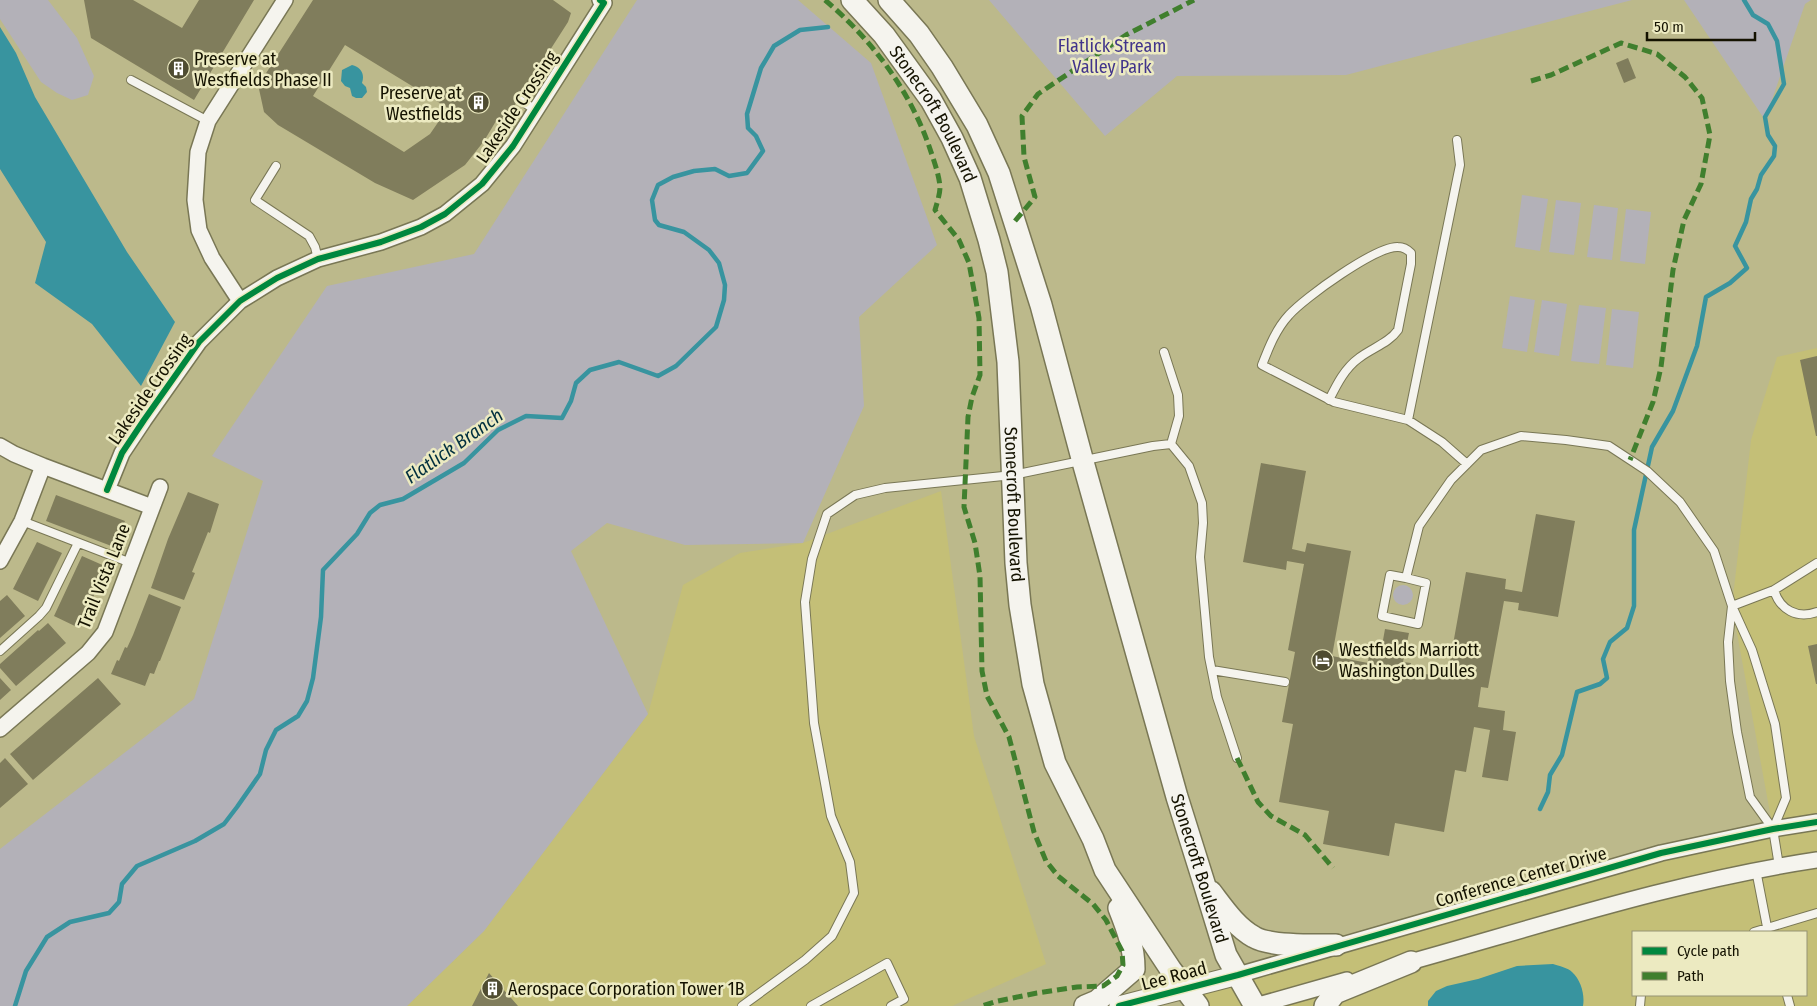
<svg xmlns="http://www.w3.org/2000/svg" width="1817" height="1006" viewBox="0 0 1817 1006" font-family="'Fira Sans Condensed',sans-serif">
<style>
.built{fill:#c4bf77;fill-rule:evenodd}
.green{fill:#b3b1b8}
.water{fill:#38949f}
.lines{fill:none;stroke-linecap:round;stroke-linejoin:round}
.stream{stroke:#38949f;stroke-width:4.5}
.building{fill:#807d5c;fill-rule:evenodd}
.service-casing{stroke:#797755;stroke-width:10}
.minor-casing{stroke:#797755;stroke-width:18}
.tertiary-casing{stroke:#797755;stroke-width:21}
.secondary-casing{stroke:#797755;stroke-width:24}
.service{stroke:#f5f4ee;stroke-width:8}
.minor{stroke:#f5f4ee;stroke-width:15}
.tertiary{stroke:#f5f4ee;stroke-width:19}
.secondary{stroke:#f5f4ee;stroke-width:21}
.quiet{stroke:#407f2e;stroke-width:5;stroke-dasharray:10 5;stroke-linecap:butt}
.cycleway-casing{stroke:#eceac1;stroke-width:9}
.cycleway{stroke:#00873e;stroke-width:6}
.labels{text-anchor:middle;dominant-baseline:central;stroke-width:5;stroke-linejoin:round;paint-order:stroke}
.park-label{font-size:18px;fill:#41348b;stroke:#eceac1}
.poi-label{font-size:18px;fill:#141200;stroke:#eceac1;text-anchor:start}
.street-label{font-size:18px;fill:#141200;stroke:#eceac1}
.water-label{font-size:19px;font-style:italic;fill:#002f3e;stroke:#eceac1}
</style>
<rect width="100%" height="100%" fill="#bcb98b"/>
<path class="built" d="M 1817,348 L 1817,1006 L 1200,1006 L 1185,989 L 1773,829 L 1732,606 L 1751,440 L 1777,357 ZM 1633,932 L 1806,932 L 1806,995 L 1633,995 Z
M 941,491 L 974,736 L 1046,964 L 952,1006 L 407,1006 L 484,931 L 648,714 L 683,585 L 740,553 L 803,543 Z"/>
<path class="green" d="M 0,0 L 48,0 L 77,38 L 94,76 L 88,95 L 72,100 L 57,93 L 41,82 L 0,19 Z
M 637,0 L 798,0 L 871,63 L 937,245 L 859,317 L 864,406 L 803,543 L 685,545 L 607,523 L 571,551 L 648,714 L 484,931 L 407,1006 L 0,1006 L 0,849 L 194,699 L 263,481 L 212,456 L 327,286 L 474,254 Z
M 989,0 L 1632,0 L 1346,75 L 1177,76 L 1105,136 Z
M 1684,0 L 1811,0 L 1805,4 L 1765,120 Z
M 1522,195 L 1548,199 L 1540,251 L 1515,247 Z
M 1556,200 L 1581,203 L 1574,255 L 1549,252 Z
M 1594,205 L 1618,208 L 1612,260 L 1587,257 Z
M 1626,209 L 1651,212 L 1645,264 L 1620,261 Z
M 1510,296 L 1535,300 L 1527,352 L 1502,348 Z
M 1542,300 L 1567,304 L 1559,356 L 1534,352 Z
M 1579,305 L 1606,308 L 1599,364 L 1571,361 Z
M 1612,309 L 1639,312 L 1633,368 L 1606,365 Z
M1393 595a10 10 0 1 1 20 0a10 10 0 1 1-20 0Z"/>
<path class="water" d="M 0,27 L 16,53 L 35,97 L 127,252 L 175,322 L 141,386 L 92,324 L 35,283 L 46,242 L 0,169 Z
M 352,65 C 361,67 365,74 362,83 L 366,87 L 367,92 L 362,98 L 356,98 L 352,96 L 350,88 L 345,86 L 341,81 L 342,70 Z
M 1553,964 C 1559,966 1568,968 1572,972 C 1581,980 1585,995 1583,1006 L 1428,1006 L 1428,1001 L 1436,991 L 1447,986 L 1478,979 L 1517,966 Z"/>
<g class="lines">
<path class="stream" d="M 1540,809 L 1548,792 L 1550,775 L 1562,755 L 1577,692 L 1600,684 L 1607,678 L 1603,659 L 1610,642 L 1627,628 L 1634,606 L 1634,530 L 1652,447 L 1673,411 L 1697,346 L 1706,297 L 1730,283 L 1747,268 L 1735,246 L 1746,222 L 1751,199 L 1757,189 L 1761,175 L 1774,156 L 1775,146 L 1768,135 L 1765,117 L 1784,84 L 1777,41 L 1768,24 L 1753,15 L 1744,0
M 15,1006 L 26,971 L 47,937 L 70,922 L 109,913 L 119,902 L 122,884 L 137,866 L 195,841 L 224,824 L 237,807 L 260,774 L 266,750 L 276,730 L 298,716 L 307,701 L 313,678 L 321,617 L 323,570 L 357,534 L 370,513 L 380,505 L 403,499 L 464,463 L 498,430 L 526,416 L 562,418 L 571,401 L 576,383 L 590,370 L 619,362 L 658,376 L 676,366 L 716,327 L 724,300 L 725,285 L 719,263 L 709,250 L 684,232 L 659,225 L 655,220 L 652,200 L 658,185 L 673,177 L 694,171 L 715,169 L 729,176 L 747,173 L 763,151 L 756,136 L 748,128 L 747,114 L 761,68 L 774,46 L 800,30 L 828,27"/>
</g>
<path class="building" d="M 84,0 L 133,0 L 182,28 L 199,0 L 254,0 L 194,100 L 91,38 Z
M 313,0 L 553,0 L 571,13 L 568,22 L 502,125 L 496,121 L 484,141 L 465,165 L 413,200 L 375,183 L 278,125 L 264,112 L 259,89 L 261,81 ZM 345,45 L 448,108 L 430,134 L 404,152 L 313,96 Z
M 1628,58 L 1636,78 L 1624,83 L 1616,63 Z
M 1817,356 L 1817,436 L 1816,436 L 1800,360 Z
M 1261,463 L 1306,471 L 1292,549 L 1305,552 L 1307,543 L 1351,551 L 1332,656 L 1368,663 L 1369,655 L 1380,657 L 1385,629 L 1409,633 L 1403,662 L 1411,663 L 1409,671 L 1447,678 L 1466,572 L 1506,579 L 1505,589 L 1522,592 L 1536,514 L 1575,521 L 1558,617 L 1518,610 L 1519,603 L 1504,601 L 1488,688 L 1481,687 L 1478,707 L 1505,711 L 1503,730 L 1516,732 L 1508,781 L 1482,777 L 1490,730 L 1474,727 L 1466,772 L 1455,770 L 1444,832 L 1395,823 L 1389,856 L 1323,844 L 1329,811 L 1279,802 L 1293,724 L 1282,722 L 1295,652 L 1288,650 L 1304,564 L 1287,561 L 1286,570 L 1243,562 Z
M 188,492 L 219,504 L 210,533 L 208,532 L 192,572 L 195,573 L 184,600 L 151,588 L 168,539 Z
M 56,495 L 125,521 L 114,547 L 46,521 Z
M 37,542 L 62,553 L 38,601 L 13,589 Z
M 82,556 L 107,567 L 79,628 L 54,616 Z
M 149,594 L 181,607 L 160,661 L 159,661 L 154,674 L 150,673 L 145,686 L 111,674 L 117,660 L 119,661 L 125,647 L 127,648 L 133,635 Z
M 7,595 L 25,616 L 0,638 L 0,601 Z
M 48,623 L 66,643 L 16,686 L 0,668 L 0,664 L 38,630 L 39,631 Z
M 1817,644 L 1817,684 L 1816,684 L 1808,646 Z
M 0,678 L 11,690 L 0,700 Z
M 98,678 L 121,704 L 33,780 L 10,754 Z
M 5,758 L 28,784 L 0,808 L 0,763 Z
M 489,973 L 518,1006 L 472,1006 Z"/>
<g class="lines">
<defs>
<path id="service" d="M 131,80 L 208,121
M 518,99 L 536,110
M 276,166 L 255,200 L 309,236 L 315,247 L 318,259
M 1164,352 L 1178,395 L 1179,416 L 1171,444
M 1329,400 C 1337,384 1345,368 1359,358 C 1372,348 1389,343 1398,330 L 1411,264 L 1411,253 C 1407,249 1404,247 1398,247 C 1376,246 1304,298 1289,315 C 1276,329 1269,347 1262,365 L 1334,402 L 1408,420 L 1442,442 L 1467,464
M 1408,420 L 1460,165 L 1457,140
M 22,521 L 131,563
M 1406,578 L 1426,583 L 1418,624 L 1382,616 L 1390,575 L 1406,578 L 1419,526 L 1451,480 L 1481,450 L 1521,436 L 1566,440 L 1609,446 L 1647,471 L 1680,502 L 1714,551 L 1732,606 L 1752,650 L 1775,724 L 1786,798 L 1773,829
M 1774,590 C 1780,610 1797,619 1817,612
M 1732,606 L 1728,642 L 1730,681 L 1737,732 L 1750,797 L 1773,829 L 1779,866
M 1732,606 L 1774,590 L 1817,563
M 0,651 L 39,616 L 46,608 L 78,543
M 1212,670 L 1285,682
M 1756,870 L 1768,932
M 1754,932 L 1817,913
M 1787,995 L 1790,1006
M 742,1006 L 805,960 L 832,936 L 854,893 L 850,862 L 831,816 L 814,723 L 805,602 L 812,559 L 827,514 L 855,495 L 885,488 L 1013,475 L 1153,446 L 1171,444 L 1189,466 L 1202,503 L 1203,523 L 1200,557 L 1209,657 L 1217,697 L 1237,758
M 811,1006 L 887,963 L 904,999 L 891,1006
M 1640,1006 L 1641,995"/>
<path id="minor" d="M 240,301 L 212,258 L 199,230 L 195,200 L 198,152 L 208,121 L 285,0
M 0,446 L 14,454 L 43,466 L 152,507
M 107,490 L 122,453 L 144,420 L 199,342 L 240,301 L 277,278 L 318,259 L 381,242 L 421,227 L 445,214 L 482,184 L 513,146 L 604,3 L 600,0
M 0,561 L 22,521 L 43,466
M 0,729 L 88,653 L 105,632 L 160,487
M 1403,964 C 1540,926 1676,881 1817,860
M 1238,975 L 1661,853 L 1773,829 L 1817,822
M 1255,1006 L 1347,980"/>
<path id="tertiary" d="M 1119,1006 L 1238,975"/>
<g id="secondary">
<path id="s1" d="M 852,0 L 884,35 L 931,100 L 952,138 L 970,178 L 989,240 L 997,272 L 1008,362 L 1016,563 L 1020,605 L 1033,684 L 1055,763 L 1093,839 L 1105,870 L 1171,970 L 1198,1006"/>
<path id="s2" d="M 889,0 L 919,34 L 942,67 L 977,125 L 999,173 L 1041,305 L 1083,462 L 1177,797 L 1204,883 L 1226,955 L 1255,1006"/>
<path d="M 1211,892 C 1224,909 1236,927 1254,937 C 1271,947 1315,945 1336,945"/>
<path d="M 1085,1006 L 1097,1001 L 1134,969 C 1134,946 1127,928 1119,908"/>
<path d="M 1325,1006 L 1335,993 L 1411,962"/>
</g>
</defs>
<use href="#service" class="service-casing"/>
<use href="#minor" class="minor-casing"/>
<use href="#tertiary" class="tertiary-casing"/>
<use href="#secondary" class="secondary-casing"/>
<use href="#service" class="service"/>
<use href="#minor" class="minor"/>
<use href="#tertiary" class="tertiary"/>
<use href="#secondary" class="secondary"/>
<path class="quiet" d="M 825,0 C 871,39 909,89 929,146 C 933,158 939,174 940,187 C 940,194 937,203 935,210 L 959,240 L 969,263 L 979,318 L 980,375 L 972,397 L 968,417 L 964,507 L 975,543 L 980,576 L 982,671 L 987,696 L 1009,737 L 1034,832 L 1046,861 L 1058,876 L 1093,904 L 1106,920 L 1122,951 L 1123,965 L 1117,976 L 1103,986 L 1077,987 L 1037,993 L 998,1001 L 982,1006
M 1531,81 L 1551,75 L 1621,43 L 1657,54 L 1685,77 L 1702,98 L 1710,135 L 1701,184 L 1684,220 L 1673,270 L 1661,367 L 1653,402 L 1630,460
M 1015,221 L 1035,197 L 1024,157 L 1022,116 L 1038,94 L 1126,35 L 1194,0
M 1237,758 L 1258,802 L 1271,816 L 1305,835 L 1333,868"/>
<defs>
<path id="cycleway" d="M 107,490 L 122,453 L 144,420 L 199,342 L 240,301 L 277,278 L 318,259 L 381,242 L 421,227 L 445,214 L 482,184 L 513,146 L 604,3 L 600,0
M 1119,1006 L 1238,975 L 1661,853 L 1773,829 L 1817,822"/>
</defs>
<use href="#cycleway" class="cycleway-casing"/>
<use href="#cycleway" class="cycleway"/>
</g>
<defs>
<symbol id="building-disc" viewBox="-11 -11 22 22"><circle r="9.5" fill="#4f4c31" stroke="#eceac1"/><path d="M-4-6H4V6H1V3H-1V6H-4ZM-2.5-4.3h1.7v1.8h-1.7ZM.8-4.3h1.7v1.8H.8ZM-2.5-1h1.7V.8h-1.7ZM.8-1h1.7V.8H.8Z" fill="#fff"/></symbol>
<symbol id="hotel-disc" viewBox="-11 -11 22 22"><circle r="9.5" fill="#4f4c31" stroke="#eceac1"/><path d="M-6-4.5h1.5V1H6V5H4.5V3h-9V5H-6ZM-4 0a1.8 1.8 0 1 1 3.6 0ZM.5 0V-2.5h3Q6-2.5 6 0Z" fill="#fff"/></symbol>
</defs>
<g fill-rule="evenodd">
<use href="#building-disc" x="166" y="56" width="25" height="25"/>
<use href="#building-disc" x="466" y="90" width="25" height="25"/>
<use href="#hotel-disc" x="1310" y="648" width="25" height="25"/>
<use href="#building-disc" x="480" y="976" width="25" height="25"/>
</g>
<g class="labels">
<g class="park-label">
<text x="1112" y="46">Flatlick Stream<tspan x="1112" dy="21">Valley Park</tspan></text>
</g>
<g class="poi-label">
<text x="194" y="59">Preserve at<tspan x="194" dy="21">Westfields Phase II</tspan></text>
<text x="462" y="93" text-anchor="end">Preserve at<tspan x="462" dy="21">Westfields</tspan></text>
<text x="1339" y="650">Westfields Marriott<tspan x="1339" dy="21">Washington Dulles</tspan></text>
<text x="508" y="989">Aerospace Corporation Tower 1B</text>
</g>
<g class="street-label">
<text transform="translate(517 107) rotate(-56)">Lakeside Crossing</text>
<text stroke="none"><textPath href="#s1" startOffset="141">Stonecroft Boulevard</textPath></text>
<text transform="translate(150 389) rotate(-55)">Lakeside Crossing</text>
<text stroke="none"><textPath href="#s1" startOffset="546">Stonecroft Boulevard</textPath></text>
<text transform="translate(104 576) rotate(-68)">Trail Vista Lane</text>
<text stroke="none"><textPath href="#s2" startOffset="930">Stonecroft Boulevard</textPath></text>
<text transform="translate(1521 877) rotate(-16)">Conference Center Drive</text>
<text transform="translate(1174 976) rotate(-15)">Lee Road</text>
</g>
<g class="water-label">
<text transform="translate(454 446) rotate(-35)">Flatlick Branch</text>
</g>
</g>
<rect x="1632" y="931" width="175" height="65" fill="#eceac1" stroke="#969474"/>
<rect x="1642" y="947" width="25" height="8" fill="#00873e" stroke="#969474"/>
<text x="1677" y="956" font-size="15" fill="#141200">Cycle path</text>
<rect x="1642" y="972" width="25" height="8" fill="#407f2e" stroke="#969474"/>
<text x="1677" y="981" font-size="15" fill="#141200">Path</text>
<path d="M1647 32v8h108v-8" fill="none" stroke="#141200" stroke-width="2.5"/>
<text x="1654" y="32" font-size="15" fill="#141200" stroke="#eceac1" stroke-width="4" paint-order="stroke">50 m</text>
</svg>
